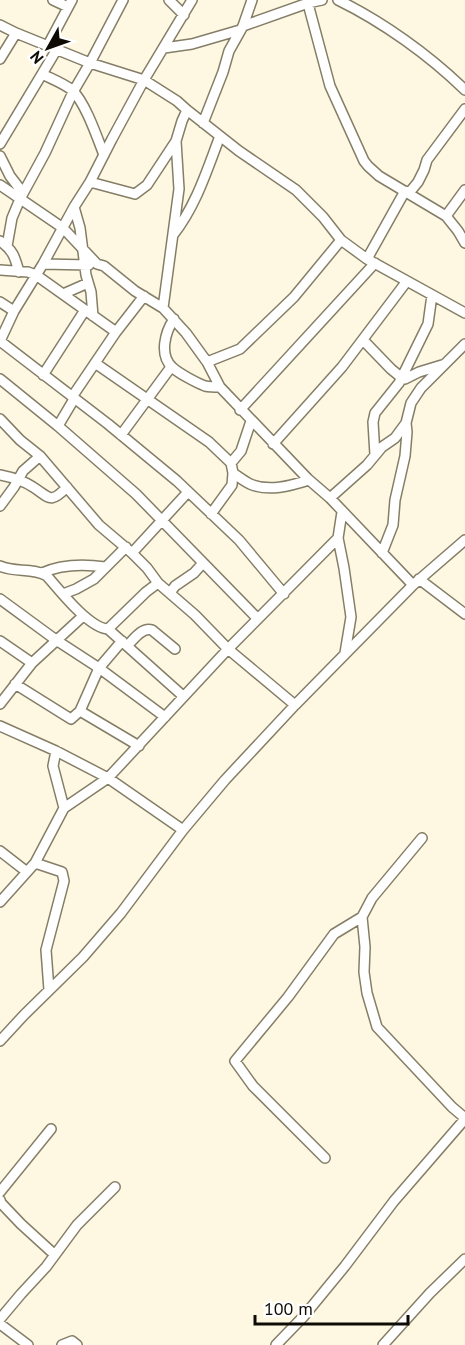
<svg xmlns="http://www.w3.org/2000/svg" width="465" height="1345" viewBox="0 0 465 1345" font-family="'PT Sans',sans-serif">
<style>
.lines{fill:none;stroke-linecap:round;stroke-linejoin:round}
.minor-casing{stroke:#857e67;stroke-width:12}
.minor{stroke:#fff;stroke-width:9}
</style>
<rect width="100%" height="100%" fill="#fef8e3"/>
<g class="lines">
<defs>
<path id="minor" d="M 53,0 L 68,7
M 169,0 L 184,15
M 192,0 L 144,80 L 112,139 L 90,182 L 74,207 L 43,264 L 14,311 L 0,341 L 108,424 L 177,481 L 239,540 L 284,594
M 307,0 L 330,86 L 364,161 L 368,166 L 379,176 L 446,216
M 338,0 C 383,22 429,55 465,90
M 0,25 L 16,33 L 90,63 L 144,80 L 177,101 L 187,110 L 182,121 L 176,141 L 179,189 L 163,308
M 243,26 L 308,3 L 322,0
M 48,45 L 72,0
M 164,48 L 192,44 L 240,30
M 0,59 L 16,33
M 42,74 C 52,79 63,83 72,90 C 85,102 97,137 104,155
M 187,110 L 239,151 L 296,190 L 323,217 L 341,240 L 367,259 L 465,313
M 203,123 L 223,72 L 229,51 L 243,26 L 252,0
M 0,144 L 57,49
M 0,156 L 10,176 L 23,193
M 90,182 L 135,194 L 147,185 L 176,141
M 0,185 L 63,228 L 97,264 L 104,266 L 135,291 L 163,308 L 186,333 L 207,362 L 220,387 L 308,479 L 330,498 L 413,585
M 465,190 L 446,216 L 458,231 L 465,243
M 409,193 L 418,182 L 424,170 L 427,160 L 465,109
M 74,207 L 80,228 L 86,275 L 91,292 L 93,316
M 173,235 C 196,206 207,170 220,136
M 0,241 C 13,250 15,257 19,272
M 7,246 L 12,218 L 20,199 L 45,153 L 73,92 L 90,63 L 123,0
M 367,259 L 405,191
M 43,264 L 89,265
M 0,270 L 28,272 L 36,275 L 116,332
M 63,294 L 88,283
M 0,302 L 14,311
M 174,319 C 165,332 159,355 172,367 C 178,373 197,383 205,386 C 210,387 215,387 220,387
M 363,340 L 391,369 L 402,378 L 405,379 L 419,372 L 442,365
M 207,362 L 240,349 L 294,297 L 341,240
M 95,363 L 209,442 L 231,463 L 233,473 L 232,485 L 211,514
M 43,375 L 85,310
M 0,379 L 58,426 L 136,494 L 258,619
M 72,397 L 116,332 L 144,296
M 240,410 L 375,263
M 0,419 L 20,440 L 40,456 L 99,525 L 132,553 L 147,568 L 158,583 L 195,615 L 228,649 L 295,705
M 58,426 L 74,399
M 121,435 L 171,367
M 273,444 L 342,367 L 407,281
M 375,455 L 373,422 L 375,413 L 399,383 L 428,324 L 432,295
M 231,463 L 241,451 L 251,421
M 233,473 C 239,477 244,481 250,484 C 269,492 290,486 309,480
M 0,475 C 10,477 24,481 33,487 C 49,497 50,505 67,487
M 330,498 L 367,465 L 382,447 L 395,438 L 406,423 L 411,403 L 421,388 L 465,344
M 0,506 L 14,487 L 23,471 L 40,456
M 338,538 L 344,568 L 351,617 L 345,653
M 132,553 L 188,492
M 382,553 L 393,525 L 395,500 L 405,456 L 407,432 L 406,423
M 0,566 C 15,573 33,567 47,576 C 60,591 89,628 108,629 L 146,592 L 158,583
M 42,573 C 62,564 84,564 105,567
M 419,579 L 465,614
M 170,593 L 175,586 L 194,573 L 203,563
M 63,594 L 76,589 L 94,579 L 126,547
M 0,599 L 56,640 L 99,668 L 80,711 L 139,746
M 108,629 L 183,696
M 0,641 L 32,663
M 122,641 L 99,668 L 165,717
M 127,646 C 134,639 142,627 152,630 L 175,649
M 15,684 L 71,719 L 80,711
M 0,704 L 32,663 L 83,616
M 0,726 L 56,751 L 108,778 L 183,830
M 56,751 L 53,766 L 64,808
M 422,838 L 372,898 L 362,917 L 365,947 L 364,972 L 367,993 L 377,1027 L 452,1107 L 465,1118
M 0,851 L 27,872
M 35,863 L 62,872 L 64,881 L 46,950 L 49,990
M 0,902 L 35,863 L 64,808 L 108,778 L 228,649 L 338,538 L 342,512
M 0,1041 L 24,1015 L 83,957 L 121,913 L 183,830 L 225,780 L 295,705 L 413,585 L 465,540
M 325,1158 L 253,1086 L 235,1061 L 288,997 L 334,934 L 362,917
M 0,1192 L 51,1129
M 0,1200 L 1,1203 L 21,1224 L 55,1255
M 0,1319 L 21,1294 L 46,1267 L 77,1225 L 115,1187
M 0,1324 L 28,1345
M 62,1345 L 72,1341 L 77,1345
M 276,1345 L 304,1316 L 345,1266 L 394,1201 L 465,1119
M 383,1345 L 430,1293 L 465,1259"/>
</defs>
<use href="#minor" class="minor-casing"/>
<use href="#minor" class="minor"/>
</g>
<g transform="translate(48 48) rotate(230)" stroke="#ffffff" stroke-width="4.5" paint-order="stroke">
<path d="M0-4.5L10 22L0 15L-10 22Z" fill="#0e0b04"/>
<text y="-9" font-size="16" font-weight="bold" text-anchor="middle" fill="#0e0b04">N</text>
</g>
<path d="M255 1315v9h153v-9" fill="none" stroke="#0e0b04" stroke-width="3"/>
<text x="264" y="1315" font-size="18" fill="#0e0b04" stroke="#ffffff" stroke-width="4.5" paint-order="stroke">100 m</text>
</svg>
